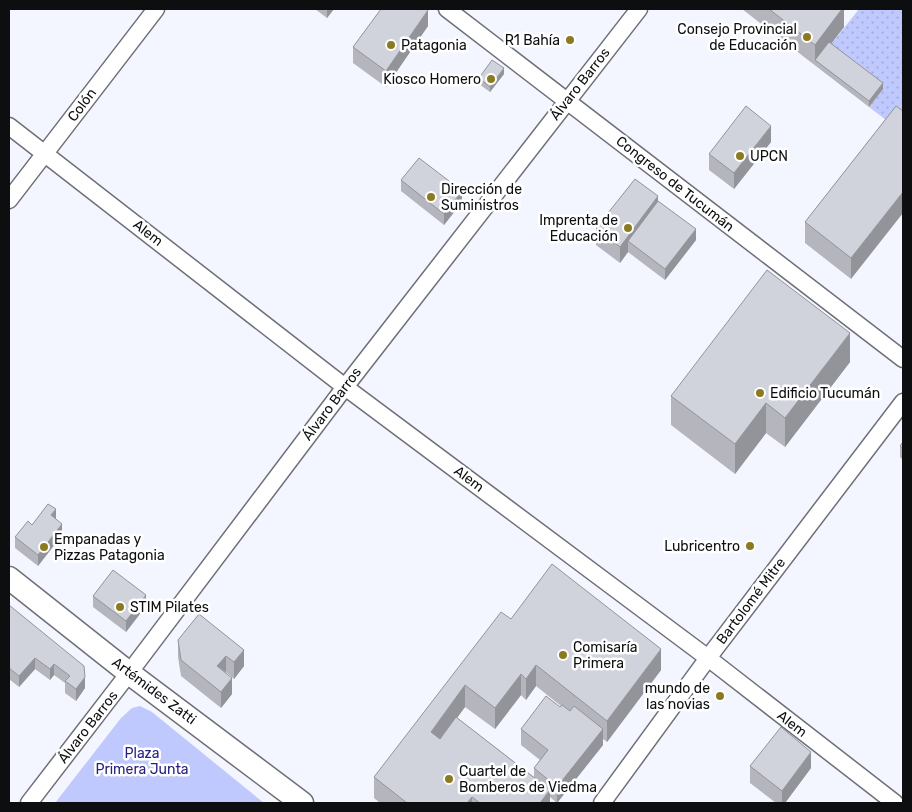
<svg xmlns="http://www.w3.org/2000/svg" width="912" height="812" viewBox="0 0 912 812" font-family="Rubik,sans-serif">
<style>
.grass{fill:url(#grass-dots)}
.green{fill:#c0c9fd}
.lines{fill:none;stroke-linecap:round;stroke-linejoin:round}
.minor-casing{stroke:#6e6f77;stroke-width:19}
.secondary-casing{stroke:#6e6f77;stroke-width:25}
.minor{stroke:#fff;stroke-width:16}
.secondary{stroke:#fff;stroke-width:22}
.wall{fill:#b4b5bd;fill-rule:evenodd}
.shaded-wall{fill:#92949a}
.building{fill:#d1d3dc;stroke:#92949a}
.poi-dot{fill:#8c7a20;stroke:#fff;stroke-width:2}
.labels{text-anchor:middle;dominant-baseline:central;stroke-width:5;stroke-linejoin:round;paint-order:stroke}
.poi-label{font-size:14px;fill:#0d0e10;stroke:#fff;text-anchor:start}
.street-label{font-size:14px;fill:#0d0e10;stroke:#fff}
.park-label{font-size:14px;fill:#28207e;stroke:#fff}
</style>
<defs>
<pattern id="grass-dots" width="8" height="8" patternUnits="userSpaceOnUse" patternTransform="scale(1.25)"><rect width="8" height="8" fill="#c0c9fd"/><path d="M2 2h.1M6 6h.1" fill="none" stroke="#a4abd8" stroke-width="1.8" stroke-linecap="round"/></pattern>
</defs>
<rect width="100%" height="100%" fill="#f4f6ff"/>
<path class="grass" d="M 859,9 L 903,9 L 903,133 L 869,107 L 883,89 L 829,47 Z"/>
<path class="green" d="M 140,706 L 152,712 L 264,803 L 55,803 L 121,718 L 132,708 Z"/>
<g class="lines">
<defs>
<path id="minor" d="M 447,9 L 903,359
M 9,126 L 345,387 L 708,658 L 895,803
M 9,200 L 156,9
M 29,803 L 129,673 L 345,387 L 639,9
M 602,803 L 708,658 L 903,402"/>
<path id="secondary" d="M 9,578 L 129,673 L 302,803"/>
</defs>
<use href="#minor" class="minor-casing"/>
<use href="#secondary" class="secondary-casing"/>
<use href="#minor" class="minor"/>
<use href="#secondary" class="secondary"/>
</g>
<path class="wall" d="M 315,9 L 334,9 L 327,18 Z
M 742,9 L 844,9 L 844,27 L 831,44 L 883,89 L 869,107 Z
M 428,26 L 386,87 L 353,63 L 353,47 Z
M 504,74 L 490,92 L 479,84 L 479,78 Z
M 896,106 L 851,279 L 805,243 L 805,222 Z
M 771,142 L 734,189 L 709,170 L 709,154 Z
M 401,180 L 462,202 L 444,225 L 401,191 Z
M 658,201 L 696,240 L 665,280 L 628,252 L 620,263 L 596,245 L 596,228 Z
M 850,362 L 785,447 L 766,433 L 735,474 L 671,425 L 671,396 Z
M 903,442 L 903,460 L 900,457 L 900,446 Z
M 56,519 L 62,535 L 38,566 L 15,548 L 15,537 L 32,525 Z
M 93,596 L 146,606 L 126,632 L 93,607 Z
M 9,605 L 85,688 L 76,701 L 65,693 L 65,683 L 54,675 L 50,680 L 35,669 L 19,687 L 9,679 Z
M 199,614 L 244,666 L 234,679 L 226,672 L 232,694 L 221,708 L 181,676 L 178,657 L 178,640 Z
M 511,619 L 661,670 L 607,742 L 603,739 L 603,745 L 557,803 L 550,797 L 550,803 L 380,803 L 374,798 L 374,777 ZM 536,686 L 561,706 L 521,729 L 521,745 L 540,760 L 534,768 L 534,777 L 457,718 L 465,707 L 495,729 L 521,695 L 526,700 Z
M 750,766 L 811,768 L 785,803 L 776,803 L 750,783 Z"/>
<path class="shaded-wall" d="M 327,9 L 334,9 L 327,18 Z
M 842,9 L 844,9 L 844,27 L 817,62 L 815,60 L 815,45 Z
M 428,10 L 428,26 L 386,87 L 386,71 Z
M 504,68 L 504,74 L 490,92 L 490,87 Z
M 883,83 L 883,89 L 869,107 L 869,101 Z
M 771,126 L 771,142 L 734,189 L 734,173 Z
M 462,191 L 462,202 L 444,225 L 444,214 Z
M 903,192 L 903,213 L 851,279 L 851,258 Z
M 658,196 L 658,212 L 628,241 L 628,252 L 620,263 L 620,247 Z
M 696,229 L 696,240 L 665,280 L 665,269 Z
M 850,333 L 850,362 L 785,447 L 785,418 Z
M 766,403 L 766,433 L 735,474 L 735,444 Z
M 10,428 L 10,444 L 9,446 L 9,430 Z
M 56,509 L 56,520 L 51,515 Z
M 62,524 L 62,535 L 38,566 L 38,555 Z
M 146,595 L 146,606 L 126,632 L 126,621 Z
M 661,649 L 661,670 L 607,742 L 607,721 Z
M 244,650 L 244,666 L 234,679 L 234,662 Z
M 226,656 L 226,672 L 217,666 Z
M 35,658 L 35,669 L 19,687 L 19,676 Z
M 54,664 L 54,675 L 50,680 L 50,669 Z
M 536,665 L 536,686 L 526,700 L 526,679 Z
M 521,674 L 521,695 L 495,729 L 495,708 Z
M 85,677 L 85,688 L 76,701 L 76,689 Z
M 232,678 L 232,694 L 221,708 L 221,692 Z
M 465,685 L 465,707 L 431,753 L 431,732 Z
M 603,729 L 603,745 L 557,803 L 557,787 Z
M 811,752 L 811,768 L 785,803 L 782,803 L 782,791 Z
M 550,790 L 550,803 L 540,803 Z
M 472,797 L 472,803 L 467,803 Z"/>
<path class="building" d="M 381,9 L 426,9 L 428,10 L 386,71 L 353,47 Z
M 769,9 L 842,9 L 815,45 Z
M 829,42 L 883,83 L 869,101 L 815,60 Z
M 492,60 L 504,68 L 490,87 L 479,78 Z
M 746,106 L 771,126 L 734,173 L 709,154 Z
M 896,106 L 903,111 L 903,192 L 851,258 L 805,222 Z
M 419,158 L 462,191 L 444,214 L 401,180 Z
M 635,179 L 658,196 L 620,247 L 596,228 Z
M 658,201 L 696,229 L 665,269 L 628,241 Z
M 767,270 L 850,333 L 785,418 L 766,403 L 735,444 L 671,396 Z
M 903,442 L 903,449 L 900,446 Z
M 48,504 L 56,509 L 51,515 L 62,524 L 38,555 L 15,537 L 28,521 L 32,525 Z
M 552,564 L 661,649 L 607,721 L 536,665 L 526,679 L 521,674 L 495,708 L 465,685 L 431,732 L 440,739 L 456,717 L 550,790 L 540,803 L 480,803 L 472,797 L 467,803 L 407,803 L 374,777 L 501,612 L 511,619 Z
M 113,570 L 146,595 L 126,621 L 93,596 Z
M 9,605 L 84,666 L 85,677 L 76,689 L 65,681 L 70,676 L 54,664 L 50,669 L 35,658 L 19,676 L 9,668 Z
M 199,614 L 244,650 L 234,662 L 226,656 L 217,666 L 232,678 L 221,692 L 181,660 L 178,640 Z
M 546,696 L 560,707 L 562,705 L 570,711 L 574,706 L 603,729 L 557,787 L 534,768 L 548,750 L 521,729 Z
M 781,727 L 811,752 L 782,791 L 750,766 Z"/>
<g class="poi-dot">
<circle cx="807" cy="37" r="5"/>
<circle cx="570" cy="40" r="5"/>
<circle cx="391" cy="45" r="5"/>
<circle cx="491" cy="79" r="5"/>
<circle cx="740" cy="156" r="5"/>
<circle cx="431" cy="197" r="5"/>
<circle cx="628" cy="228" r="5"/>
<circle cx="760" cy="393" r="5"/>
<circle cx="750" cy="546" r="5"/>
<circle cx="44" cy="547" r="5"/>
<circle cx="120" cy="607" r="5"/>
<circle cx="563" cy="655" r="5"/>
<circle cx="720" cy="696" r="5"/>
<circle cx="449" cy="779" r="5"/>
</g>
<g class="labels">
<g class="poi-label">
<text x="797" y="29" text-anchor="end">Consejo Provincial<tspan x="797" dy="16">de Educación</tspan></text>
<text x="560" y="40" text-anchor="end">R1 Bahía</text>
<text x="401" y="45">Patagonia</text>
<text x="481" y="79" text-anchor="end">Kiosco Homero</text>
<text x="750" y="156">UPCN</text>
<text x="441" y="189">Dirección de<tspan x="441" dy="16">Suministros</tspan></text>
<text x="618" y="220" text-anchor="end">Imprenta de<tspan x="618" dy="16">Educación</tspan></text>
<text x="770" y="393">Edificio Tucumán</text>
<text x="54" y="539">Empanadas y<tspan x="54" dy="16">Pizzas Patagonia</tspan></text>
<text x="740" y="546" text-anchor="end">Lubricentro</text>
<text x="130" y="607">STIM Pilates</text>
<text x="573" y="647">Comisaría<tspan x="573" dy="16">Primera</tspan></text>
<text x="710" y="688" text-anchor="end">mundo de<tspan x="710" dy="16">las novias</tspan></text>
<text x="459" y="771">Cuartel de<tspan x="459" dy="16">Bomberos de Viedma</tspan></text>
</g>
<g class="street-label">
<text transform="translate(580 84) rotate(-52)">Álvaro Barros</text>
<text transform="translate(82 105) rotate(-53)">Colón</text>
<text transform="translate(675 184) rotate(38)">Congreso de Tucumán</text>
<text transform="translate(148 233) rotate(38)">Alem</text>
<text transform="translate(332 404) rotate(-53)">Álvaro Barros</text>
<text transform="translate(469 479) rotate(37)">Alem</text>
<text transform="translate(751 601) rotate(-53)">Bartolomé Mitre</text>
<text transform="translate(154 691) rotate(37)">Artémides Zatti</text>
<text transform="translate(792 724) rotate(38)">Alem</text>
<text transform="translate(88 727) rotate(-52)">Álvaro Barros</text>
</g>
<g class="park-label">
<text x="142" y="753">Plaza<tspan x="142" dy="16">Primera Junta</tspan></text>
</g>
</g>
<rect width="912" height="812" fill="none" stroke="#0d0e10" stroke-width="20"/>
</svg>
